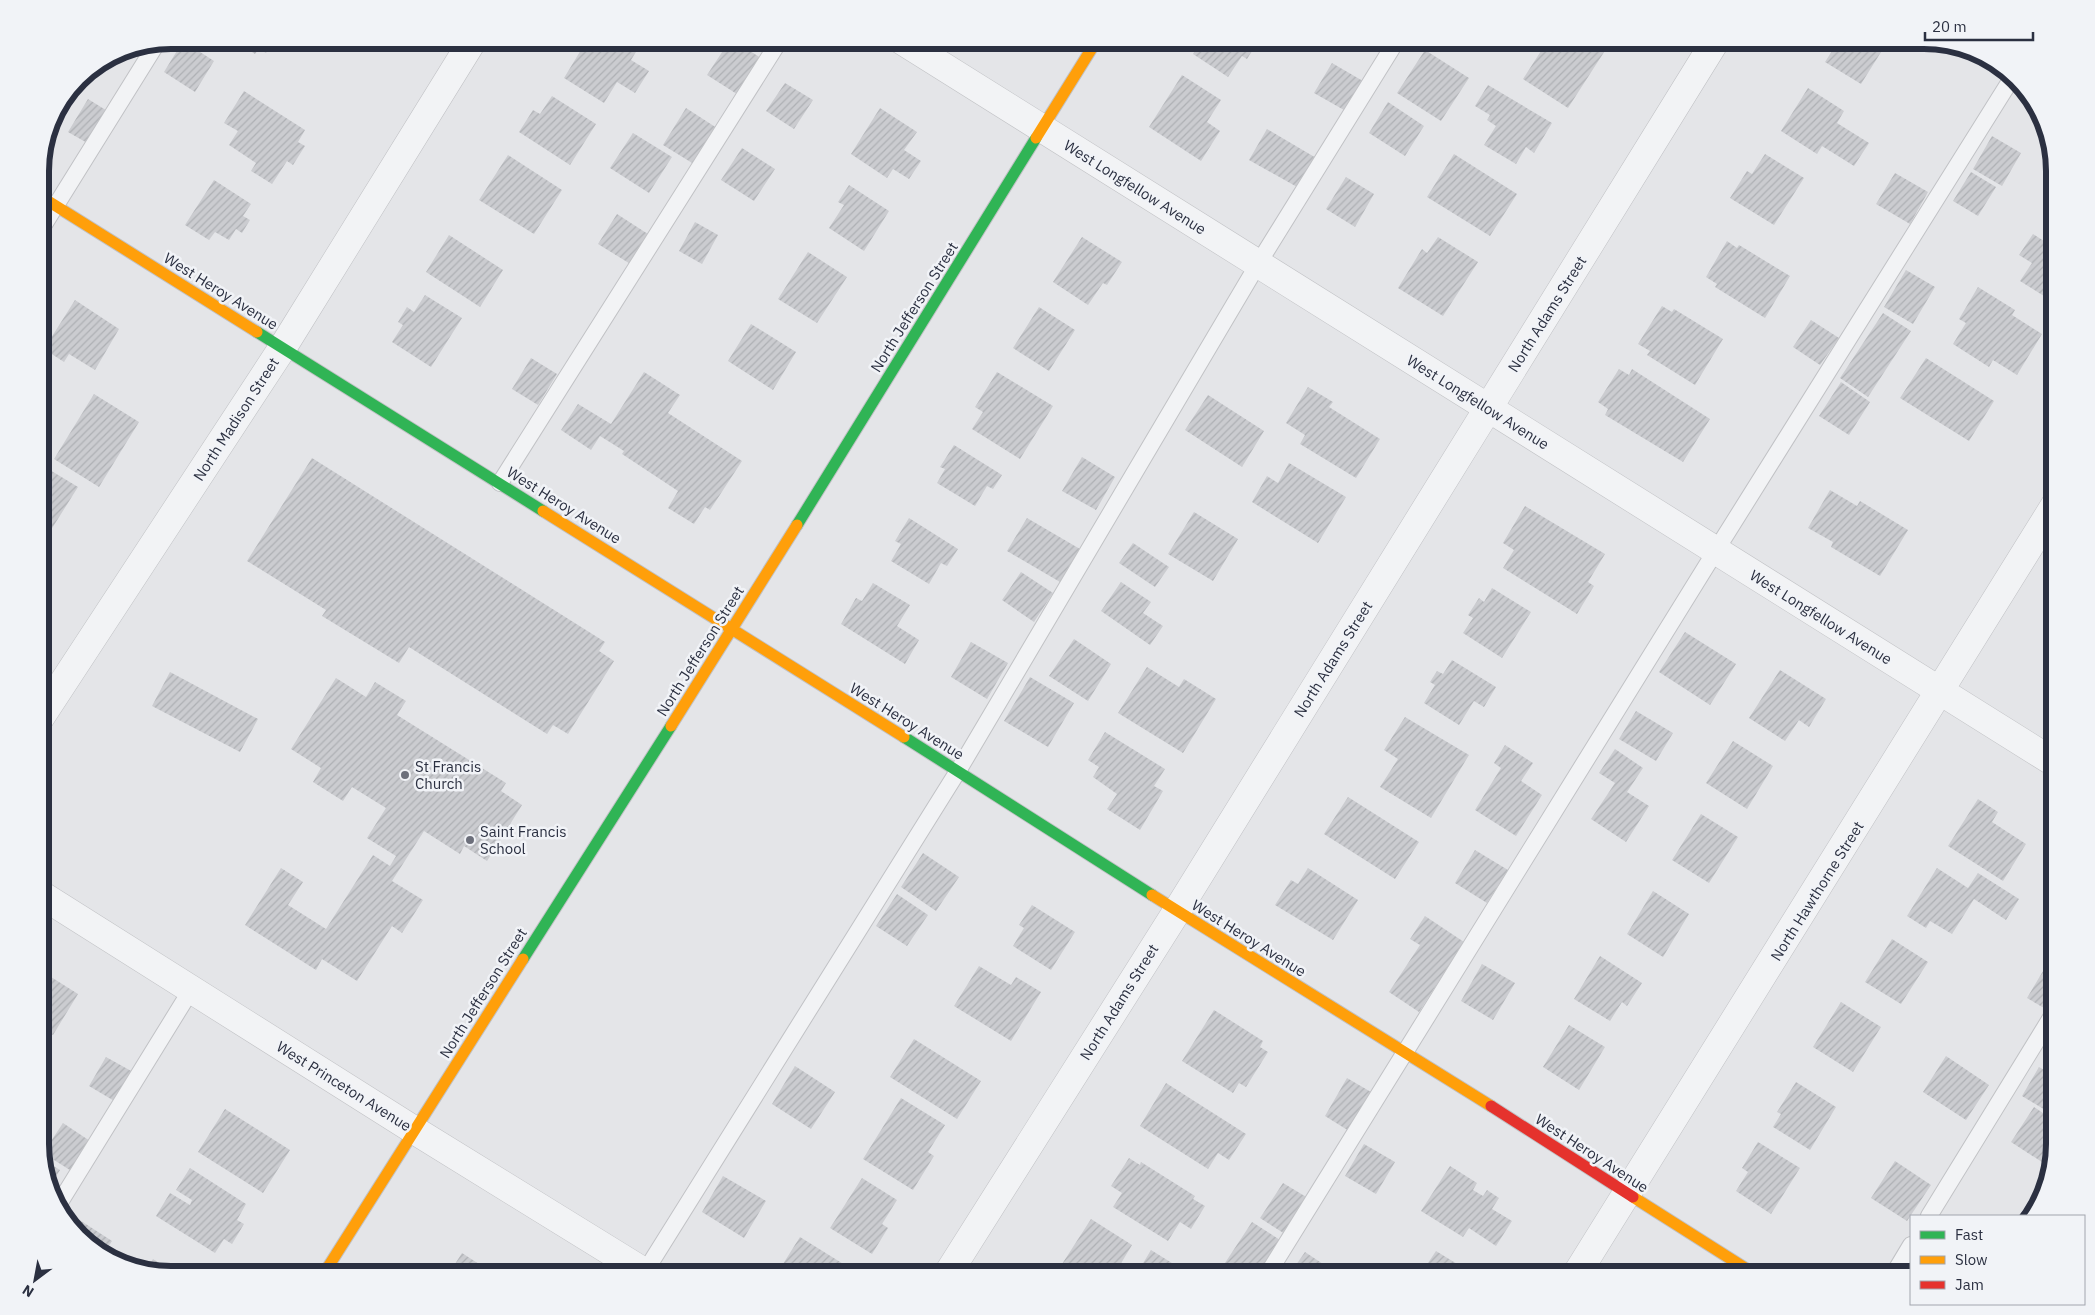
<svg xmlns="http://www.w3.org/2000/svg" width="2095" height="1315" viewBox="0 0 2095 1315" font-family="'IBM Plex Sans',sans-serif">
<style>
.building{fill:url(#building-hatch)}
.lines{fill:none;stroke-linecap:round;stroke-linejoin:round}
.lane-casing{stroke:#c1c2c5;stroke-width:18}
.street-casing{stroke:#c1c2c5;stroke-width:29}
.fast-casing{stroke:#c1c2c5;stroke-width:13}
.slow-casing{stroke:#c1c2c5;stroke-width:13}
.jam-casing{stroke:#c1c2c5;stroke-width:13}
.lane{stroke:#f2f3f5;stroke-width:16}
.street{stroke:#f2f3f5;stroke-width:28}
.fast{stroke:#30b455;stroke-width:11}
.slow{stroke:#ff9f0a;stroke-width:11}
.jam{stroke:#e5322d;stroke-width:11}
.poi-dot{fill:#6c6f7b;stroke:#f1f3f7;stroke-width:2}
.labels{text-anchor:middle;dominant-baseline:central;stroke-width:5;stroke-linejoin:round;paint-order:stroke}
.street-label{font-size:15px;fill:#2b3041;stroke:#f1f3f7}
.poi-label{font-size:15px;fill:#2b3041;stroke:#f1f3f7;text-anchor:start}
.rim{fill:none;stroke:#2b3041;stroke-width:6}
</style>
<defs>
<pattern id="building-hatch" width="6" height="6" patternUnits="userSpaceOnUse" patternTransform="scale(1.25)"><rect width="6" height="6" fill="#cbccd0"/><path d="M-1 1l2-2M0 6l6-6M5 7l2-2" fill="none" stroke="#aeb0b4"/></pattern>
</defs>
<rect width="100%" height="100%" fill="#e4e5e8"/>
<path class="building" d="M 233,40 L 274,40 L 266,53 L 259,49 L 255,54 Z
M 587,40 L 638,40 L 642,42 L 631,60 L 649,71 L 635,93 L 617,82 L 604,103 L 564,78 Z
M 730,40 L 733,40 L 764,60 L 740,96 L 707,75 Z
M 1201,40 L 1259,40 L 1247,59 L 1242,56 L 1228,77 L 1193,54 Z
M 1548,40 L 1597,40 L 1608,46 L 1568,108 L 1523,79 Z
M 1839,40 L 1888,41 L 1861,84 L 1825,62 Z
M 183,41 L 214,61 L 195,92 L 164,72 Z
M 152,44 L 142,60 L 125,49 Z
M 1425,50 L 1469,78 L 1441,121 L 1397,93 Z
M 1332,63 L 1368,84 L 1351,114 L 1314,93 Z
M 1182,75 L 1221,100 L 1207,122 L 1220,131 L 1201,161 L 1149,127 Z
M 785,83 L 813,100 L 794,129 L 766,111 Z
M 1488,85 L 1552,123 L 1534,153 L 1526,147 L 1516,164 L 1484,145 L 1496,126 L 1487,120 L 1490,115 L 1475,106 Z
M 1808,88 L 1844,111 L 1837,123 L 1869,143 L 1854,166 L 1822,146 L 1817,154 L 1781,131 Z
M 244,91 L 305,130 L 298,142 L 305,146 L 293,165 L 287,161 L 272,184 L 251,171 L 256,163 L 229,145 L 238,131 L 224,123 Z
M 552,96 L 596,124 L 570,165 L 519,132 L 533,110 L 540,114 Z
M 88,99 L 109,112 L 89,144 L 68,132 Z
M 1388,102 L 1424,126 L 1405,156 L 1369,133 Z
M 686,108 L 720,130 L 697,166 L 663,145 Z
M 880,108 L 917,132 L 904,150 L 921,161 L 909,179 L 893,169 L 887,178 L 851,154 Z
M 1267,129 L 1323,162 L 1306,192 L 1249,160 Z
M 633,133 L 672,157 L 649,193 L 610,168 Z
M 1992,136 L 2021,153 L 2002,186 L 1973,169 Z
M 742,148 L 775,169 L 754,201 L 721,180 Z
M 1454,154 L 1517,194 L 1490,236 L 1427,197 Z
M 1765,154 L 1804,178 L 1774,225 L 1730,198 L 1747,171 L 1752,174 Z
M 508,155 L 562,190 L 534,234 L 479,200 Z
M 1971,172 L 1996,187 L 1978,216 L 1953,201 Z
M 1895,173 L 1928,192 L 1910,224 L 1876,204 Z
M 1346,177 L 1374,194 L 1355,227 L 1326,209 Z
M 214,180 L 251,204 L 243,216 L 250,220 L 242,233 L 236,229 L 229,240 L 215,232 L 209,240 L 185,225 Z
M 849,185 L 889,211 L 864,251 L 829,228 L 844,205 L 838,202 Z
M 617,214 L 651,236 L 632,265 L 598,244 Z
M 695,222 L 718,235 L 702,264 L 679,251 Z
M 2033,234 L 2055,248 L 2055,303 L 2020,281 L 2032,263 L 2019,255 Z
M 449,235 L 503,270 L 480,307 L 426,272 Z
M 1082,237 L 1122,262 L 1107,285 L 1103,283 L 1088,305 L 1053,282 Z
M 1438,237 L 1478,262 L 1443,316 L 1398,288 L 1422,249 L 1427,253 Z
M 1727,241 L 1737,248 L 1739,245 L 1790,276 L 1765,318 L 1715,287 L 1717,284 L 1706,277 Z
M 808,252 L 847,277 L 817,323 L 778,299 Z
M 1906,270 L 1935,287 L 1913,324 L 1884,307 Z
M 1978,287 L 2015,310 L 2012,315 L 2042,334 L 2017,375 L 1993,360 L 1989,367 L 1953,344 L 1966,323 L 1959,319 Z
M 425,295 L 462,318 L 431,367 L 392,342 L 403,325 L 398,322 L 407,307 L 414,312 Z
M 75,300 L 119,329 L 95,370 L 69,354 L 64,362 L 44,349 Z
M 1662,306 L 1672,312 L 1674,309 L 1723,339 L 1695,385 L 1647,355 L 1650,351 L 1638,344 Z
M 1039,307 L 1075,330 L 1049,371 L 1013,348 Z
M 1883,313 L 1911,331 L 1868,397 L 1840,378 Z
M 1811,320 L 1839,338 L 1820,365 L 1793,347 Z
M 751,324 L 796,352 L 773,390 L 728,361 Z
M 531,358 L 557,374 L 538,405 L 512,389 Z
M 1926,358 L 1994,401 L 1969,441 L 1900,398 Z
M 1619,369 L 1629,375 L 1632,369 L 1710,419 L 1683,462 L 1605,415 L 1608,409 L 1598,402 Z
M 644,372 L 680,395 L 668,413 L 742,461 L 710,510 L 705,507 L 694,524 L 668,508 L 678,491 L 622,454 L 624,451 L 600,436 L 591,450 L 561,430 L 578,404 L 611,424 Z
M 997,372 L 1053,406 L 1020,459 L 972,429 L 983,412 L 975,407 Z
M 1841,382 L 1870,402 L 1849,435 L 1819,416 Z
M 1308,387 L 1333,402 L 1329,407 L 1380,439 L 1356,478 L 1300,444 L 1305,435 L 1286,423 Z
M 94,394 L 139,422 L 99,487 L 54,459 Z
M 1208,395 L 1264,431 L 1242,467 L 1185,430 Z
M 954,445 L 1002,475 L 993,489 L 987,486 L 975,506 L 937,483 L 945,469 L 940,467 Z
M 1082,457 L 1115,477 L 1096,510 L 1062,491 Z
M 312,458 L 605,642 L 599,651 L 614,661 L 568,734 L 553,725 L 547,734 L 409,647 L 399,663 L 322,616 L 326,610 L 247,561 Z
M 1289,463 L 1346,497 L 1318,543 L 1252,502 L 1267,476 L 1278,483 Z
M 40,464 L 78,487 L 44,541 L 40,539 Z
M 1830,490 L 1857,506 L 1860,501 L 1908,530 L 1880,576 L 1831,547 L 1833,542 L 1808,528 Z
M 1525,506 L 1605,554 L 1588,582 L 1594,586 L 1577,614 L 1503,568 L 1514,550 L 1503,543 Z
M 1194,512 L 1238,539 L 1213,581 L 1168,554 Z
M 909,518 L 958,549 L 947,566 L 941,563 L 929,584 L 891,561 L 901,544 L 895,541 Z
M 1027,518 L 1080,549 L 1060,582 L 1007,551 Z
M 1133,543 L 1169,567 L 1155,587 L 1119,563 Z
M 1021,572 L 1053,593 L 1034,622 L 1002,600 Z
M 1121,582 L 1151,602 L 1143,613 L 1163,626 L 1150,645 L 1101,611 Z
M 873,583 L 910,605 L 897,626 L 919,640 L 905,664 L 841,624 L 856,598 L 862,601 Z
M 1492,588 L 1531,612 L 1502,658 L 1463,633 L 1473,618 L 1468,615 L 1479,598 L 1484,602 Z
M 1685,632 L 1736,664 L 1710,705 L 1659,672 Z
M 1074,639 L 1111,664 L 1088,701 L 1049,676 Z
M 971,642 L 1008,663 L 987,699 L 951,677 Z
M 1452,660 L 1496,687 L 1484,707 L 1474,701 L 1459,725 L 1424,703 L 1435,685 L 1430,682 L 1437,671 L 1443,674 Z
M 1147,667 L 1179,687 L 1184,679 L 1216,699 L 1183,753 L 1118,713 Z
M 1780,670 L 1826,699 L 1809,727 L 1799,720 L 1785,741 L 1749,718 Z
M 170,672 L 258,719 L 240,752 L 152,706 Z
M 1030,677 L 1074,703 L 1048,747 L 1004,721 Z
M 336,678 L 366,697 L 375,682 L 406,701 L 397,715 L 506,783 L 501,791 L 522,805 L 487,861 L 464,846 L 460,854 L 424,831 L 392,881 L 423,900 L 402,933 L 392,926 L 357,981 L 322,959 L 316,970 L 245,925 L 281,868 L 303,882 L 288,905 L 326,929 L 373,855 L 390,866 L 396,856 L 367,838 L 386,808 L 352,787 L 343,801 L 313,782 L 321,768 L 291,749 Z
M 1636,711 L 1673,733 L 1656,761 L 1619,739 Z
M 1405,717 L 1469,755 L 1431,818 L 1380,787 L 1398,759 L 1384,750 Z
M 1105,732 L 1165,769 L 1154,786 L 1163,791 L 1140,830 L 1107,809 L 1117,794 L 1093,777 L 1099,767 L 1088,760 Z
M 1733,741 L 1773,766 L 1747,809 L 1706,783 Z
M 1505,745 L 1533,763 L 1521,781 L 1542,795 L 1516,836 L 1475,810 L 1501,768 L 1494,763 Z
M 1615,749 L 1643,768 L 1627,792 L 1649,806 L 1626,842 L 1591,819 L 1615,783 L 1599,773 Z
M 1348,797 L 1419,842 L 1395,879 L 1324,834 Z
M 1978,799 L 1998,812 L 1992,822 L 2026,844 L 2003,881 L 1948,846 Z
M 1701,814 L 1738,837 L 1709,883 L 1672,860 Z
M 1475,850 L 1508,870 L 1487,903 L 1455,883 Z
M 923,853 L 959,877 L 936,911 L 901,887 Z
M 1308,868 L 1358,900 L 1333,940 L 1275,905 L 1291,880 L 1298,884 Z
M 1937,868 L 1968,888 L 1978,873 L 2019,899 L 2006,920 L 1974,899 L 1952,934 L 1930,921 L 1926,928 L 1907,916 Z
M 1653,891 L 1689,914 L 1663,957 L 1627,934 Z
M 897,894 L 928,915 L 907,946 L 876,926 Z
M 2055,897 L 2055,922 L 2044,915 Z
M 1032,905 L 1075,932 L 1051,970 L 1013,946 L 1024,928 L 1019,925 Z
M 1425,916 L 1464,942 L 1419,1012 L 1389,992 L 1420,945 L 1410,939 Z
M 1892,939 L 1928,962 L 1901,1004 L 1865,982 Z
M 2055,951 L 2055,991 L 2044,1008 L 2027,998 Z
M 1600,956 L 1642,983 L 1627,1006 L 1622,1002 L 1610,1021 L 1574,999 Z
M 1482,964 L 1515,983 L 1493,1020 L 1461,1001 Z
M 979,966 L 1011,985 L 1016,977 L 1041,992 L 1011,1041 L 954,1006 Z
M 40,970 L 78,994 L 53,1035 L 43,1029 L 40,1033 Z
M 1841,1002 L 1881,1027 L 1853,1072 L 1813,1047 Z
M 1214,1010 L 1263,1041 L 1260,1047 L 1268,1052 L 1246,1087 L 1239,1083 L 1233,1093 L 1182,1061 Z
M 1569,1025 L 1605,1047 L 1579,1090 L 1543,1067 Z
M 914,1039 L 981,1081 L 957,1119 L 890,1077 Z
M 1946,1056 L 1989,1085 L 1966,1120 L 1923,1092 Z
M 106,1057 L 133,1072 L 116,1102 L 89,1086 Z
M 795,1066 L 835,1092 L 811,1129 L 772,1104 Z
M 2039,1067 L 2055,1076 L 2055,1116 L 2022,1096 Z
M 1347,1078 L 1371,1092 L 1349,1131 L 1325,1116 Z
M 1796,1082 L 1836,1107 L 1810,1150 L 1773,1127 L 1781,1114 L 1777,1112 Z
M 1166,1083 L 1246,1134 L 1229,1160 L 1218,1153 L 1208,1169 L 1140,1126 Z
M 901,1098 L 945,1125 L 928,1152 L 934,1156 L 913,1190 L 863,1159 Z
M 2034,1107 L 2055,1121 L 2055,1145 L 2048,1166 L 2011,1142 Z
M 225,1109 L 290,1150 L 263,1193 L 198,1152 Z
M 63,1123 L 93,1143 L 73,1172 L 43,1153 Z
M 1758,1142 L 1800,1168 L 1771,1214 L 1736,1191 L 1748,1172 L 1742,1168 Z
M 1364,1144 L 1395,1162 L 1376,1194 L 1345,1176 Z
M 1129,1158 L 1140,1165 L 1141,1162 L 1195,1196 L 1193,1199 L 1205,1206 L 1191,1229 L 1180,1222 L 1168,1241 L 1113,1207 L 1122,1193 L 1111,1186 Z
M 42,1159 L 60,1170 L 50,1186 L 46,1173 Z
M 1895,1161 L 1931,1185 L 1907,1221 L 1871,1198 Z
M 1450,1166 L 1477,1183 L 1473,1190 L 1483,1196 L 1487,1190 L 1499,1198 L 1492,1209 L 1512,1221 L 1496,1246 L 1469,1228 L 1463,1237 L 1421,1211 Z
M 190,1168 L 246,1204 L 237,1220 L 244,1224 L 232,1244 L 224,1239 L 215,1253 L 156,1216 L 170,1193 L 190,1205 L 192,1200 L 176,1190 Z
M 723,1176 L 766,1201 L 744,1238 L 702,1212 Z
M 862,1178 L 897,1200 L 882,1224 L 888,1228 L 872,1254 L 830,1228 Z
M 1283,1183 L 1308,1198 L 1285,1234 L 1260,1218 Z
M 78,1219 L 112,1241 L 103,1255 L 98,1253 L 73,1227 Z
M 1091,1219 L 1132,1245 L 1114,1275 L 1055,1275 Z
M 1252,1222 L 1280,1240 L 1256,1275 L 1224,1275 L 1219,1272 Z
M 800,1237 L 853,1270 L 850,1275 L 776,1275 Z
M 1151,1250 L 1188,1273 L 1186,1275 L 1136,1275 Z
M 1436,1251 L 1475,1275 L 1420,1275 Z
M 1305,1252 L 1338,1274 L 1337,1275 L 1289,1275 Z
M 462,1253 L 496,1275 L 448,1275 Z
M 153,1259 L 178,1275 L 170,1275 L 139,1266 L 141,1263 L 148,1267 Z"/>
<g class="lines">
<defs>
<path id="lane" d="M 40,231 L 157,43
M 500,483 L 780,40
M 57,1207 L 191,990
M 1929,1216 L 2055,1011
M 643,1275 L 958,771 L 1258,264 L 1397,40
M 1267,1275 L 1715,552 L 2012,78
M 1893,1275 L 1911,1245"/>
<path id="street" d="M 901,40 L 2055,763
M 40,718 L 283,347 L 473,40
M 40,894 L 414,1130 L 649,1275
M 947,1275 L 1177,911 L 1716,40
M 1576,1275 L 2055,505"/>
<path id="fast" d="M 257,332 L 543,511
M 797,525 L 1036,138
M 904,737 L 1152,895
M 523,959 L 671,726"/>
<path id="slow" d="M 1036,138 L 1097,40
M 40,196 L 257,332
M 543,511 L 904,737
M 671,726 L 797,525
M 1152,895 L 1491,1106
M 1633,1197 L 1756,1275
M 323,1275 L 523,959"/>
<path id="jam" d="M 1491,1106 L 1633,1197"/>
</defs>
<use href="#lane" class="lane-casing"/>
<use href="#street" class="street-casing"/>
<use href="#fast" class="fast-casing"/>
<use href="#slow" class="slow-casing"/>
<use href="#jam" class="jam-casing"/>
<use href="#lane" class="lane"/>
<use href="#street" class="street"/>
<use href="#fast" class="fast"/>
<use href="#slow" class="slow"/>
<use href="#jam" class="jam"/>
</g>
<g class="poi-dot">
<circle cx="405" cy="775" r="5"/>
<circle cx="470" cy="840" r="5"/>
</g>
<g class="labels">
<g class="street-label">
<text transform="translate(1135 187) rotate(32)">West Longfellow Avenue</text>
<text transform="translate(221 291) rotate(32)">West Heroy Avenue</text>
<text transform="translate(914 307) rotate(-58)">North Jefferson Street</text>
<text transform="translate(1547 314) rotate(-58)">North Adams Street</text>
<text transform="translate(1478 402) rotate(32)">West Longfellow Avenue</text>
<text transform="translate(236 419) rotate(-57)">North Madison Street</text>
<text transform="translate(564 505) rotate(32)">West Heroy Avenue</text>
<text transform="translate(1821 617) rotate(32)">West Longfellow Avenue</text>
<text transform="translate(700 651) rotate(-58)">North Jefferson Street</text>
<text transform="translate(1333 659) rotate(-58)">North Adams Street</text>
<text transform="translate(907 721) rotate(32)">West Heroy Avenue</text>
<text transform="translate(1817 891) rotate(-58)">North Hawthorne Street</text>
<text transform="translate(1249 938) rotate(32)">West Heroy Avenue</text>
<text transform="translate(483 993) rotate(-58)">North Jefferson Street</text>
<text transform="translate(1119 1002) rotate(-58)">North Adams Street</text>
<text transform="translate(344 1086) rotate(32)">West Princeton Avenue</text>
<text transform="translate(1592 1153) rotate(33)">West Heroy Avenue</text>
</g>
<g class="poi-label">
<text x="415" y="766">St Francis<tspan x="415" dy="17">Church</tspan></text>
<text x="480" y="831">Saint Francis<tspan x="480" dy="17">School</tspan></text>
</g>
</g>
<path d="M0 0H2095V1315H0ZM171 49H1924A122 122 0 0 1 2046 171V1144A122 122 0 0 1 1924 1266H171A122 122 0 0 1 49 1144V171A122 122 0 0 1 171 49Z" fill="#f1f3f7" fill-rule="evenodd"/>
<path class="rim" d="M171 49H1924A122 122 0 0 1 2046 171V1144A122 122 0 0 1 1924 1266H171A122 122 0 0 1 49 1144V171A122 122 0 0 1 171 49Z"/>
<rect x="1910" y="1215" width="175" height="90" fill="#f1f3f7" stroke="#a2a5ae"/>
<rect x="1920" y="1231" width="25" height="8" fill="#30b455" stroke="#a2a5ae"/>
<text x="1955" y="1240" font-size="15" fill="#2b3041">Fast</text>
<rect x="1920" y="1256" width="25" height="8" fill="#ff9f0a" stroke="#a2a5ae"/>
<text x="1955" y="1265" font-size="15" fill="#2b3041">Slow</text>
<rect x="1920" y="1281" width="25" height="8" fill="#e5322d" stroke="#a2a5ae"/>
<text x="1955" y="1290" font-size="15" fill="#2b3041">Jam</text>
<g transform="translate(35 1280) rotate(212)" stroke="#f1f3f7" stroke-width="4" paint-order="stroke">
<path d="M0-4L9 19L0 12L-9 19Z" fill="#2b3041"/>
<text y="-8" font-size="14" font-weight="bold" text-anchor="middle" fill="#2b3041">N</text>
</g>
<path d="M1925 32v8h108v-8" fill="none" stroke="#2b3041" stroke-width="2.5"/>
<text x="1932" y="32" font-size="15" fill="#2b3041" stroke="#f1f3f7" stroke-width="4" paint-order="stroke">20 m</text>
</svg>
